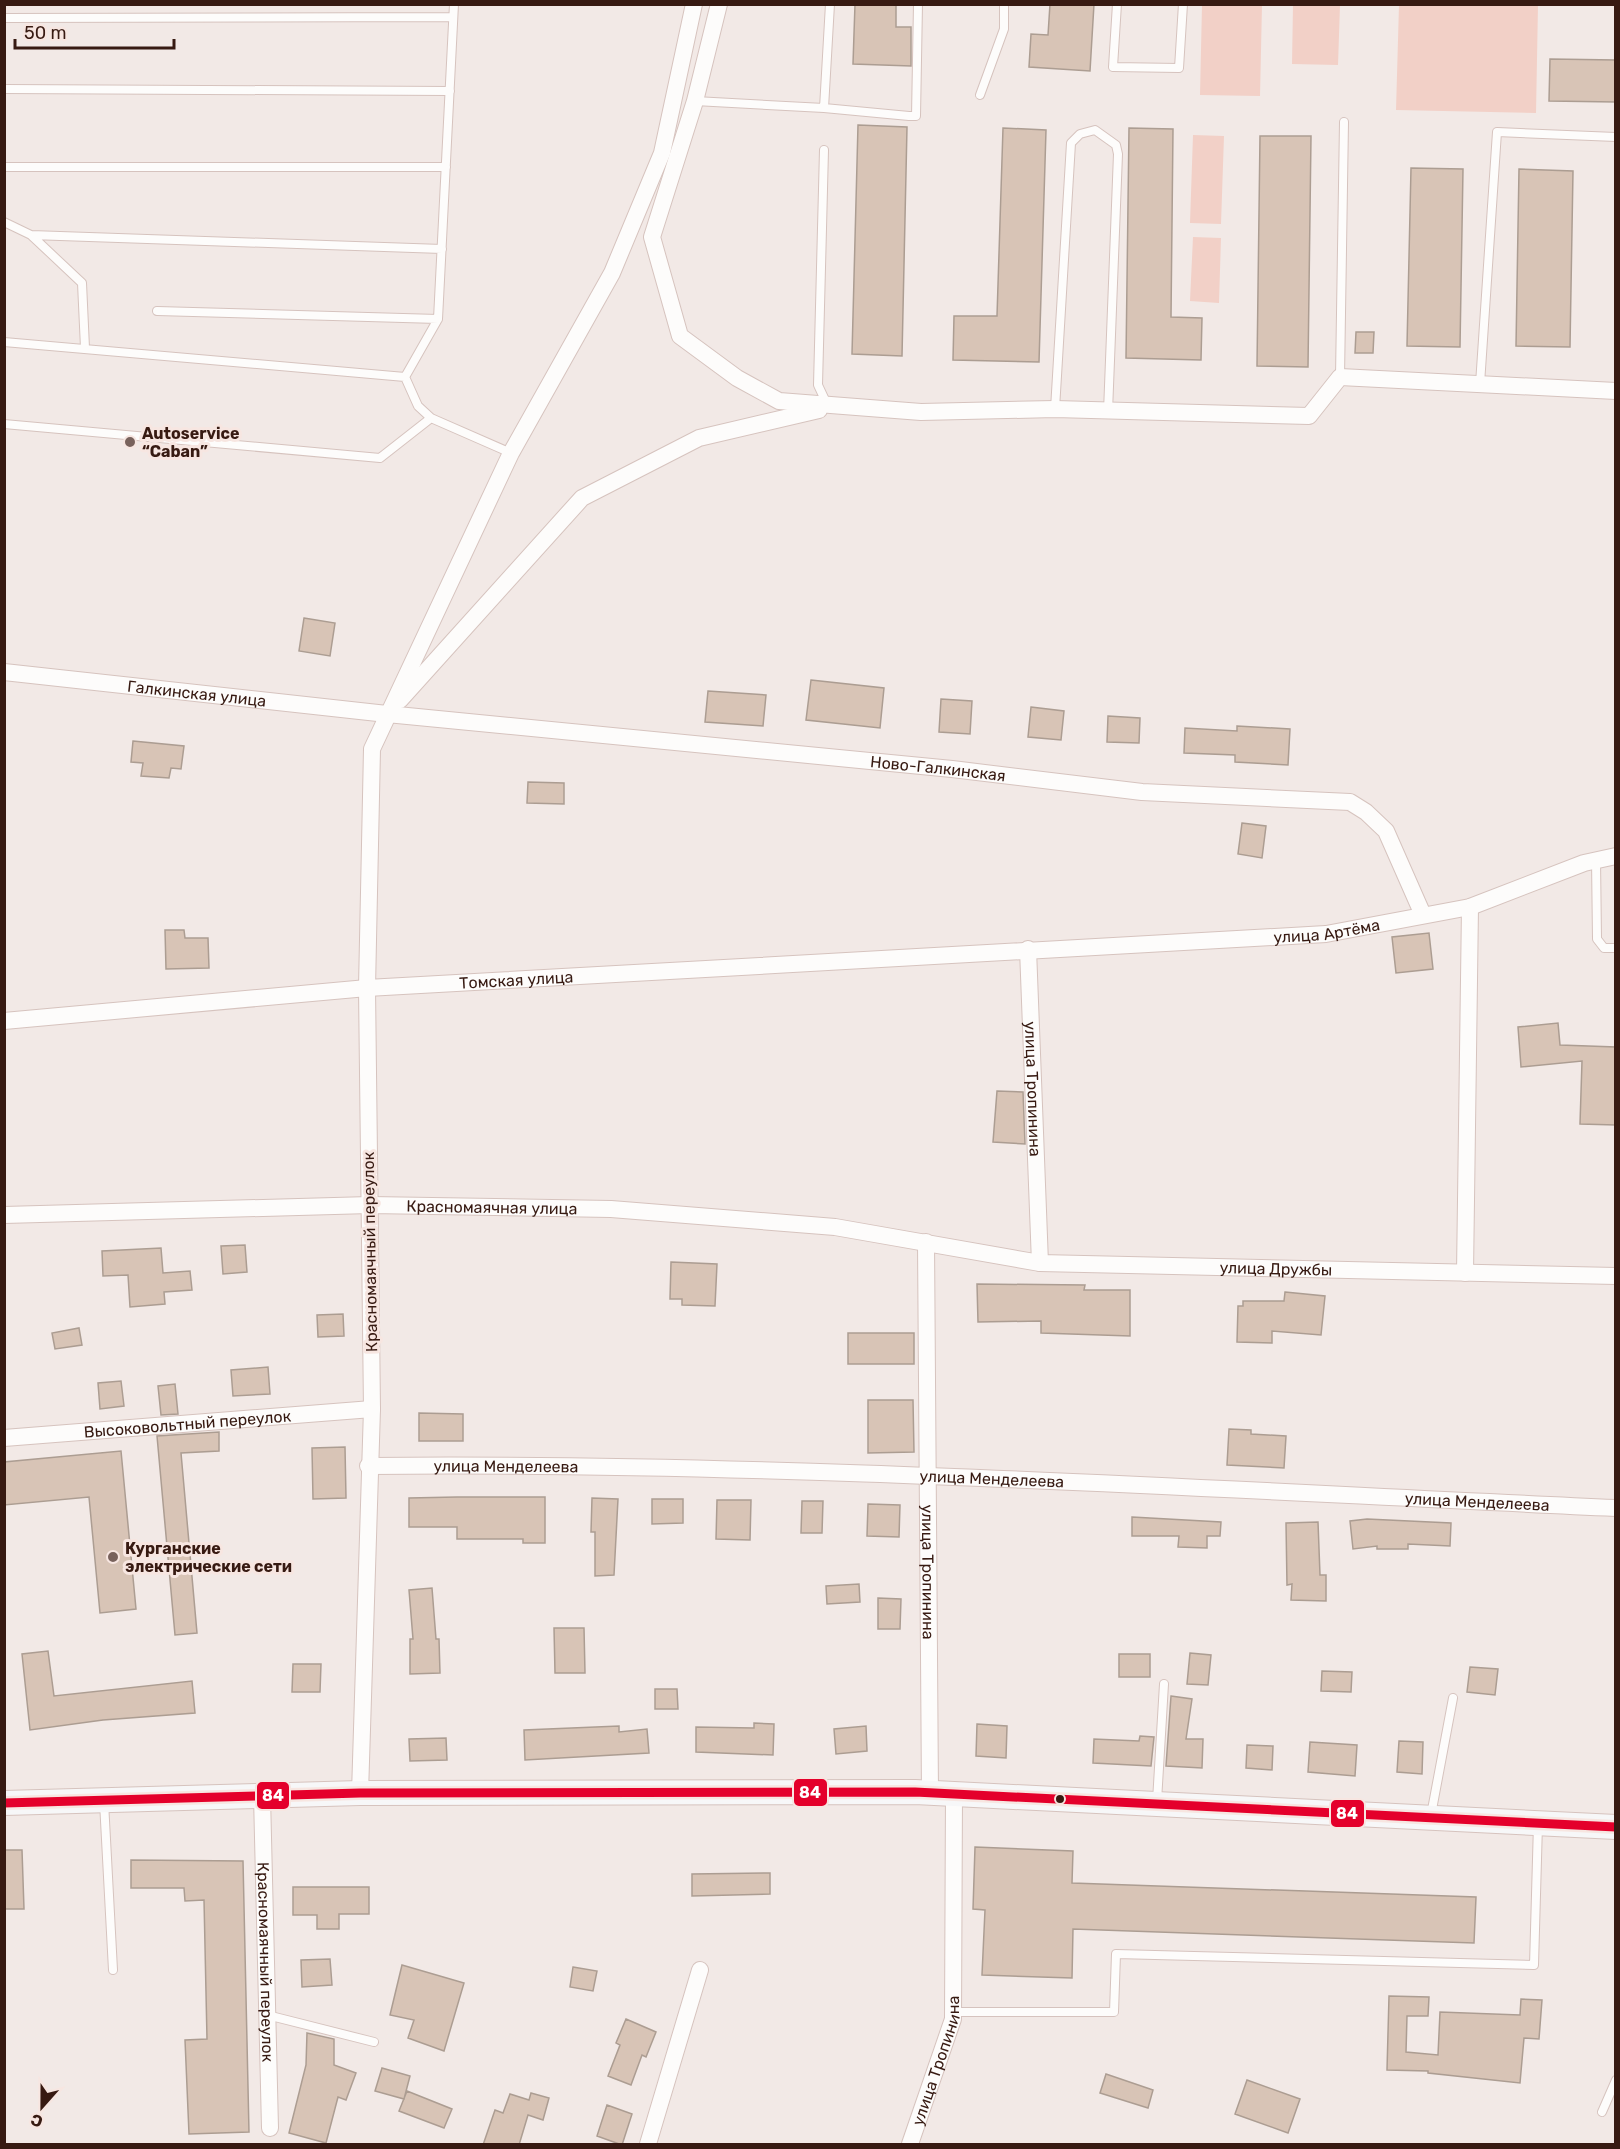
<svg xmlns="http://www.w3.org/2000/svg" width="1620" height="2149" viewBox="0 0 1620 2149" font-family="Rubik,sans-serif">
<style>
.green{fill:#f2d0c7}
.building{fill:#d8c4b6;stroke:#ac9d92;stroke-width:1.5}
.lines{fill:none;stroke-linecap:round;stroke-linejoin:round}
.lane-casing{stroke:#d6c3be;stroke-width:10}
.street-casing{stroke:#d6c3be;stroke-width:18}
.secondary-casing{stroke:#d6c3be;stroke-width:26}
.lane{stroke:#fdfcfb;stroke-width:8}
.street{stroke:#fdfcfb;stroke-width:16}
.secondary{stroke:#f7f7f8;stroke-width:24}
.bus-1-casing{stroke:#f7e6e1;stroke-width:14}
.bus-1{stroke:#e4002b;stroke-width:9}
.poi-dot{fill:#78625c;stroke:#f7e6e1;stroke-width:2}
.bus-dot{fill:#371a12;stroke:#f7e6e1;stroke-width:2}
.labels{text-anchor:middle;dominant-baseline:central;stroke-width:6;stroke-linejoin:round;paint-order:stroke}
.poi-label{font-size:16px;font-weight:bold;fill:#371a12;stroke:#f7e6e1;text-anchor:start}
.street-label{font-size:16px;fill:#371a12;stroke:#f7e6e1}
.line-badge{stroke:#f7e6e1;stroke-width:2}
.badge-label{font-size:16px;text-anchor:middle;font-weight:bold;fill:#fff}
</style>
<rect width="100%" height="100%" fill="#f2e9e6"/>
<path class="green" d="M 1202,5 L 1262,5 L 1260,96 L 1200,95 Z
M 1293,5 L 1340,5 L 1338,65 L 1292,64 Z
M 1399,5 L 1538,5 L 1536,113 L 1396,110 Z
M 1193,135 L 1224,136 L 1221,224 L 1190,223 Z
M 1193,237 L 1221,238 L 1219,303 L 1190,301 Z"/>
<path class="building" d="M 855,4 L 896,4 L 896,27 L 911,27 L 911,66 L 853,64 Z
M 1050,4 L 1094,4 L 1090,71 L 1029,67 L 1031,34 L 1048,35 Z
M 1550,59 L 1616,60 L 1616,102 L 1549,101 Z
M 858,125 L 907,127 L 902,356 L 852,354 Z
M 1003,128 L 1046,130 L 1039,362 L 953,360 L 954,316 L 997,316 Z
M 1129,128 L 1173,129 L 1171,317 L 1202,318 L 1201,360 L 1126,358 Z
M 1260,136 L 1311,136 L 1308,367 L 1257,366 Z
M 1411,168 L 1463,169 L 1460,347 L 1407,346 Z
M 1519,169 L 1573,171 L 1570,347 L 1516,346 Z
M 1356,332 L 1374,332 L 1373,353 L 1355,353 Z
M 304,618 L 335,623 L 330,656 L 299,651 Z
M 811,680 L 884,688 L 880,728 L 806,720 Z
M 708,691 L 766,695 L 763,726 L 705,722 Z
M 941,699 L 972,701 L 970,734 L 939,732 Z
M 1031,707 L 1064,711 L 1061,740 L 1028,737 Z
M 1108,716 L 1140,718 L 1139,743 L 1107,742 Z
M 1237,726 L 1290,729 L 1288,765 L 1235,762 L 1235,755 L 1184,753 L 1185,728 L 1237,731 Z
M 133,741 L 184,746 L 181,769 L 171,768 L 169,778 L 141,776 L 143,763 L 131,762 Z
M 528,782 L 564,783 L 564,804 L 527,803 Z
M 1242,823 L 1266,826 L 1262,858 L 1238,854 Z
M 165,930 L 184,930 L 185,938 L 208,938 L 209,968 L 166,969 Z
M 1429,933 L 1433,969 L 1396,973 L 1392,937 Z
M 1558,1023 L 1560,1045 L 1616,1047 L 1616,1125 L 1580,1124 L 1582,1061 L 1521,1067 L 1518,1027 Z
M 997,1091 L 1023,1092 L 1025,1144 L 993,1142 Z
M 245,1245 L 247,1272 L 223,1274 L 221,1246 Z
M 161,1248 L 163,1273 L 190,1271 L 192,1290 L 164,1292 L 165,1304 L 130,1307 L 128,1275 L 103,1276 L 102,1251 Z
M 671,1262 L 717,1264 L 715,1306 L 682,1305 L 682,1299 L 670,1299 Z
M 977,1284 L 1085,1285 L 1084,1290 L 1130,1290 L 1130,1336 L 1041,1333 L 1041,1321 L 978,1322 Z
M 1285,1292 L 1325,1296 L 1321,1335 L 1272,1331 L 1272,1343 L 1237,1342 L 1238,1306 L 1243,1306 L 1243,1301 L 1284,1301 Z
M 343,1314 L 344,1336 L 318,1337 L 317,1315 Z
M 79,1328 L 82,1345 L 55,1349 L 52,1333 Z
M 848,1333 L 914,1333 L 914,1364 L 848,1364 Z
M 268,1367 L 270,1394 L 233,1396 L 231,1370 Z
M 121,1381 L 124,1406 L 100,1409 L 98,1383 Z
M 175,1384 L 178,1414 L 161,1415 L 158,1386 Z
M 868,1400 L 913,1400 L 914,1452 L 868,1453 Z
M 419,1413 L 463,1414 L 463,1441 L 419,1441 Z
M 1229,1429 L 1251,1430 L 1251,1434 L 1286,1436 L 1284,1468 L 1227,1465 Z
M 219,1432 L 219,1451 L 181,1453 L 197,1633 L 175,1635 L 157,1436 Z
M 345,1447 L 346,1498 L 313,1499 L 312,1448 Z
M 121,1451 L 136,1609 L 100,1613 L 89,1497 L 4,1505 L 4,1462 Z
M 457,1497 L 545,1497 L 545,1543 L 523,1543 L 523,1539 L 457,1539 L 457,1527 L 409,1527 L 409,1498 Z
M 592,1498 L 618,1499 L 614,1575 L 595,1576 L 595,1532 L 591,1532 Z
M 652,1499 L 683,1499 L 683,1523 L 652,1524 Z
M 717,1500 L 751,1500 L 750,1540 L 716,1539 Z
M 802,1501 L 823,1501 L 822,1533 L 801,1533 Z
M 868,1504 L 900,1505 L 899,1537 L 867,1536 Z
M 1132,1517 L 1221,1522 L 1220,1536 L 1207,1536 L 1207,1548 L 1178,1547 L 1179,1536 L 1132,1536 Z
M 1367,1519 L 1451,1523 L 1450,1546 L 1408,1544 L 1408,1549 L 1377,1549 L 1377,1546 L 1353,1549 L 1350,1521 Z
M 1318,1522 L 1320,1575 L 1326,1575 L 1326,1601 L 1291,1600 L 1292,1584 L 1287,1585 L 1286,1523 Z
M 859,1584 L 860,1602 L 827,1604 L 826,1586 Z
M 432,1588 L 436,1639 L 439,1639 L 440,1673 L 410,1674 L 410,1639 L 413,1639 L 409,1590 Z
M 878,1598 L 901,1599 L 900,1629 L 878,1629 Z
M 554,1628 L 584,1628 L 585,1673 L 555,1673 Z
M 48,1651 L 54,1696 L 192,1681 L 195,1713 L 103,1720 L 30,1730 L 22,1654 Z
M 1190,1653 L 1211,1655 L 1208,1685 L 1187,1684 Z
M 1119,1654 L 1150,1654 L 1150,1677 L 1119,1677 Z
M 293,1664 L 321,1664 L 320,1692 L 292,1692 Z
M 1470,1667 L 1498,1669 L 1495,1695 L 1467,1692 Z
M 1322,1671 L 1352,1672 L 1351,1692 L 1321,1691 Z
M 655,1689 L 677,1689 L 678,1709 L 655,1709 Z
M 1171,1696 L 1192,1699 L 1186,1739 L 1203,1739 L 1202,1768 L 1166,1766 Z
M 754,1723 L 774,1724 L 773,1755 L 696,1752 L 696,1727 L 754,1728 Z
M 977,1724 L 1007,1726 L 1006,1758 L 976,1756 Z
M 619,1726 L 619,1732 L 647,1729 L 649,1753 L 525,1760 L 524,1730 Z
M 866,1726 L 867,1751 L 836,1754 L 834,1729 Z
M 1140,1736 L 1154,1737 L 1151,1766 L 1093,1763 L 1094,1739 L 1139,1741 Z
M 446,1738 L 447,1760 L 410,1761 L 409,1739 Z
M 1399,1741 L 1423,1742 L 1422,1774 L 1397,1772 Z
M 1310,1742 L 1357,1745 L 1355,1776 L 1308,1772 Z
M 1247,1745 L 1273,1746 L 1272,1770 L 1246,1768 Z
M 975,1847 L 1073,1851 L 1072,1883 L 1476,1897 L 1474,1943 L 1073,1929 L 1072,1978 L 982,1975 L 985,1910 L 973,1909 Z
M 4,1850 L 22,1850 L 24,1909 L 4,1909 Z
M 131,1860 L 243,1861 L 249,2132 L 189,2134 L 185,2040 L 207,2039 L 204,1900 L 185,1901 L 184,1888 L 131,1888 Z
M 770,1873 L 770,1894 L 692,1896 L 692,1874 Z
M 293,1887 L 369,1887 L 369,1914 L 339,1914 L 339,1929 L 317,1929 L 317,1915 L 293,1915 Z
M 330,1959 L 332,1985 L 302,1987 L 301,1960 Z
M 402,1965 L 464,1983 L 444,2051 L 408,2038 L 414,2020 L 390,2015 Z
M 573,1967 L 597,1971 L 593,1991 L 570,1987 Z
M 1389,1996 L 1429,1997 L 1428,2016 L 1407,2016 L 1406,2052 L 1438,2055 L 1440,2012 L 1520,2015 L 1521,1999 L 1542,2000 L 1539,2039 L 1524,2038 L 1520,2083 L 1428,2073 L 1428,2071 L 1387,2070 Z
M 626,2019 L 656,2032 L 646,2057 L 642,2055 L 631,2085 L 608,2076 L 620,2045 L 616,2043 Z
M 307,2033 L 334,2039 L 334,2065 L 356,2073 L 346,2100 L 338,2097 L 326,2143 L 289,2133 L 306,2065 Z
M 382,2068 L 410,2076 L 404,2099 L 375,2091 Z
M 1106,2074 L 1153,2090 L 1148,2108 L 1100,2093 Z
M 1247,2080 L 1300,2099 L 1288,2133 L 1235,2114 Z
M 407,2091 L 452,2109 L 444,2128 L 399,2111 Z
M 531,2093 L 549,2098 L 543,2120 L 528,2115 L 519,2145 L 483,2145 L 495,2110 L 503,2113 L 510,2094 L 529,2100 Z
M 607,2105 L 632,2114 L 622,2145 L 597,2136 Z"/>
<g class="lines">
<defs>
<path id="lane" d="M 454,4 L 438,319 L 405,377 L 418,406 L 431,418 L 511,453
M 830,4 L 824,108 L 909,116 L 916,116 L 918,4
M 1117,4 L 1113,67 L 1179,68 L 1183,4
M 4,18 L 453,17
M 4,89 L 450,91
M 980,95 L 1004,29 L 1004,4
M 695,101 L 824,108
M 824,150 L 818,385 L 825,400 L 830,404
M 4,167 L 446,167
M 4,222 L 31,235 L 82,283 L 85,348
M 31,235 L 442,249
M 157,311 L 438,319
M 4,342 L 405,377
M 1340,377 L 1344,122
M 1480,384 L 1497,132 L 1616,137
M 1055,409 L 1071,143 L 1080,134 L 1095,130 L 1116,145 L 1118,154 L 1108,412
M 4,424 L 380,458 L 431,418
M 1596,860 L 1597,939 L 1604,948 L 1616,948
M 1157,1801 L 1164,1684
M 104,1802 L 113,1970
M 1431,1815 L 1453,1698
M 953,2012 L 1114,2012 L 1116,1954 L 1534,1965 L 1538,1824
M 267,2015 L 374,2042
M 1602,2112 L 1616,2080"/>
<g id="street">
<path d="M 719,4 L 695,101 L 652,237 L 680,336 L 737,378 L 779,401 L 921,412 L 1055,409 L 1309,416 L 1340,377 L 1616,391"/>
<path id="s1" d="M 4,672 L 387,714 L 952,769 L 1142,792 L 1350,802 L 1366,812 L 1386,831 L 1423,915"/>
<path d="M 400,700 L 582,498 L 699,438 L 819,410"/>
<path id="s2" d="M 1028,949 L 1040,1263"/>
<path id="s3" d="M 4,1021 L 367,988 L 1326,934 L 1470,907 L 1584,863 L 1616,856"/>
<path id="s4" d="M 4,1215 L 370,1205 L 611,1209 L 835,1227 L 1040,1263 L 1616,1276"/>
<path id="s5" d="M 926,1242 L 930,1793"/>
<path d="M 1465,1273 L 1470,907"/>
<path id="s6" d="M 4,1438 L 372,1409"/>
<path id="s7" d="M 368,1466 C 784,1462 1200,1489 1616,1508"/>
<path d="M 360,1793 L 372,1409 L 367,988 L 372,749 L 511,453 L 612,273 L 662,153 L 694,4"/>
<path id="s8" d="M 262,1796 L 270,2128"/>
<path d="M 648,2144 L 700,1970"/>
<path id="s9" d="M 910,2144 L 953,2019 L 954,1794"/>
</g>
<path id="secondary" d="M 4,1803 L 360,1793 L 915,1792 L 1616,1827"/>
</defs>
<use href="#lane" class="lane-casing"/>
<use href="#street" class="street-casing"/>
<use href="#secondary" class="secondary-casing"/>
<use href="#lane" class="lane"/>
<use href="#street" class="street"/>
<use href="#secondary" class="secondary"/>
<defs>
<path id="bus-1" d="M 4,1803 L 360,1793 L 915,1792 L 1616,1827"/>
</defs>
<use href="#bus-1" class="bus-1-casing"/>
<use href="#bus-1" class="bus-1"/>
</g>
<g class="poi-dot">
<circle cx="130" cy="442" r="6"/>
<circle cx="113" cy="1557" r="6"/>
</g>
<circle class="bus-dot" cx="1060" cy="1799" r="5"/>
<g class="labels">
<g class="poi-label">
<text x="142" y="433">Autoservice<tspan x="142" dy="18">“Caban”</tspan></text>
<text x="125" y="1548">Курганские<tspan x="125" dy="18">электрические сети</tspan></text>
</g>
<g class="street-label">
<text stroke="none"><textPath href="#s1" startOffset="194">Галкинская улица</textPath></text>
<text stroke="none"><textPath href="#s1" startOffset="939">Ново-Галкинская</textPath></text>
<text stroke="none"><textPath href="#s3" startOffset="1326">улица Артёма</textPath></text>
<text stroke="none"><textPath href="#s3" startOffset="514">Томская улица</textPath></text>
<text stroke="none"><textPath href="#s2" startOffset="140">улица Тропинина</textPath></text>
<text stroke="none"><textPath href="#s4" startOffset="488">Красномаячная улица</textPath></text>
<text transform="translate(370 1252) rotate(-91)">Красномаячный переулок</text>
<text stroke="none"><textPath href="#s4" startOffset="1276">улица Дружбы</textPath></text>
<text stroke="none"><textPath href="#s6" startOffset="184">Высоковольтный переулок</textPath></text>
<text stroke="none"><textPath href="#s7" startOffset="138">улица Менделеева</textPath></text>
<text stroke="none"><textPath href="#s7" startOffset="624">улица Менделеева</textPath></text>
<text stroke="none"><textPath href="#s7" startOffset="1110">улица Менделеева</textPath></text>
<text stroke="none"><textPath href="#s5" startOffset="330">улица Тропинина</textPath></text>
<text stroke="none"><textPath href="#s8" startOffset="166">Красномаячный переулок</textPath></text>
<text stroke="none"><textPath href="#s9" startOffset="88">улица Тропинина</textPath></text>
</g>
</g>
<g class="line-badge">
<rect x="793" y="1778" width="35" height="29" rx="6" fill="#e4002b"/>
<rect x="256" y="1781" width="34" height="29" rx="6" fill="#e4002b"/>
<rect x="1330" y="1799" width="35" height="29" rx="6" fill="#e4002b"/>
</g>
<g class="badge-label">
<text x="810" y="1798">84</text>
<text x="273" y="1801">84</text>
<text x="1347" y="1819">84</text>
</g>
<rect width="1620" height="2149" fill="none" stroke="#371a12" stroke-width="12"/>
<g transform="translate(42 2107) rotate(201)" stroke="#f7e6e1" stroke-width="4.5" paint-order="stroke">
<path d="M0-4.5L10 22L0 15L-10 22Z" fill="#371a12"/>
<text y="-9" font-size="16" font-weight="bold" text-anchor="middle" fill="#371a12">С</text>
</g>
<path d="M15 39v9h159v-9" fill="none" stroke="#371a12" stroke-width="3"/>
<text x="24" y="39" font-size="18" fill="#371a12" stroke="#f7e6e1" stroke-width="4.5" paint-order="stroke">50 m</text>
</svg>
